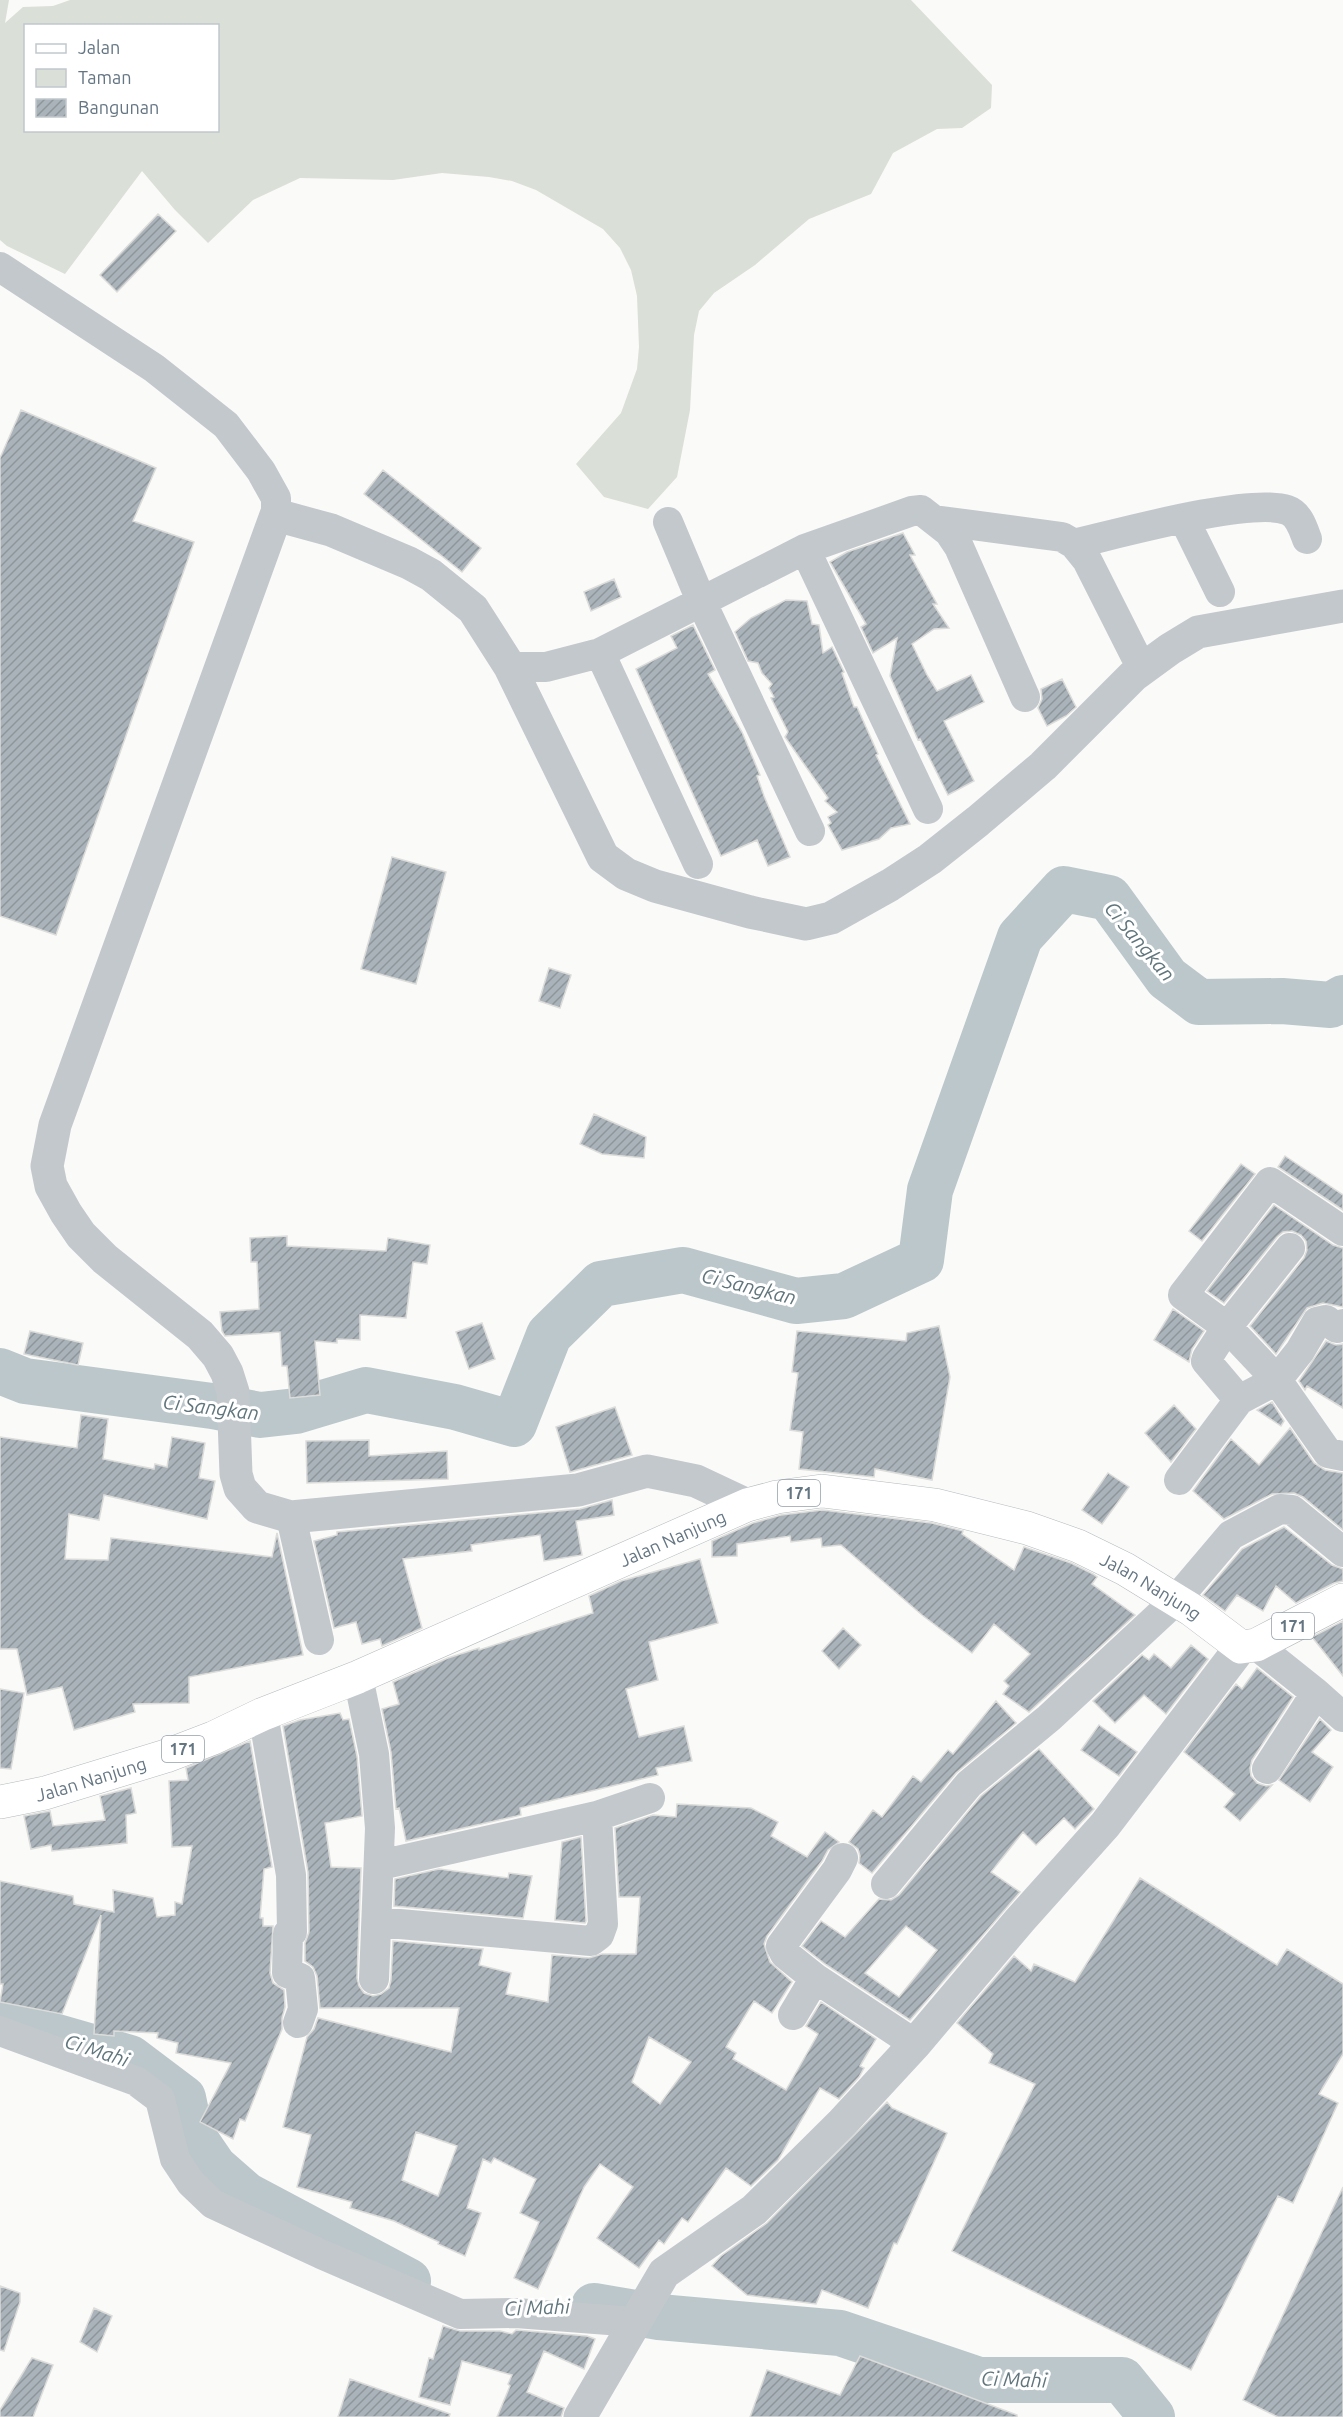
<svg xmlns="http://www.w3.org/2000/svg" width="1343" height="2417" viewBox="0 0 1343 2417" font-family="Ubuntu,sans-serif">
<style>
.green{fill:#dadfd7;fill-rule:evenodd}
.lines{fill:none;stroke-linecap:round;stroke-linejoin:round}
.river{stroke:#bbc7cb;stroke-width:46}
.building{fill:url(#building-hatch);stroke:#dcdcda;stroke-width:1.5;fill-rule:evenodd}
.primary-casing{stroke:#b5babe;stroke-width:34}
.minor{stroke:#c3c8cc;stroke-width:30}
.tertiary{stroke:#c3c8cc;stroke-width:33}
.primary{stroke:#fff;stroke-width:33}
.labels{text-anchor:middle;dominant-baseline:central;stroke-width:6;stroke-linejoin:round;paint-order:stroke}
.shield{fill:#fff;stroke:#939fa8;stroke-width:1.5}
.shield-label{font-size:16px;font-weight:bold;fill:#657683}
.street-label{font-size:18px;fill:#657683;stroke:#fff}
.water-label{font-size:20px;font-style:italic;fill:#60757c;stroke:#fff}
</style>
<defs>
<pattern id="building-hatch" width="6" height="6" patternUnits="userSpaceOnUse" patternTransform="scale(1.5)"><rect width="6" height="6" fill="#aab3b9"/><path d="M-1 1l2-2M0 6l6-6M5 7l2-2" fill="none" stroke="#8e969c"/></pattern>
</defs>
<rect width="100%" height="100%" fill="#fafaf8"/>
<path class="green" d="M 0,0 L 9,0 L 5,23 L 23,7 L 53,6 L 70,0 L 911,0 L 992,85 L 991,108 L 962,128 L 937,129 L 893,153 L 871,194 L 809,219 L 755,265 L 714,293 L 699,311 L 694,335 L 690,410 L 677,477 L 648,509 L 604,497 L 576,464 L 621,413 L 637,369 L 639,347 L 637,296 L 631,270 L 620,248 L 603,229 L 536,190 L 512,181 L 489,177 L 442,173 L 393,180 L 300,178 L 253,200 L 208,243 L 175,210 L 142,171 L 65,274 L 7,246 L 0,240 ZM 26,26 L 218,26 L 218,130 L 26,130 Z"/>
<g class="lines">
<path class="river" d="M 0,1371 L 25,1381 L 212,1406 L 260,1415 L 296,1411 L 366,1390 L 455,1407 L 514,1424 L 549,1335 L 601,1284 L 683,1270 L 796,1301 L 844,1296 L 921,1260 L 930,1190 L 1020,937 L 1064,889 L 1109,898 L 1167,978 L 1199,1002 L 1282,1001 L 1331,1005 L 1343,998
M 5,2022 L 130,2058 L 183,2098 L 190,2132 L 214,2167 L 246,2195 L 408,2281
M 594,2306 L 659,2317 L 840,2333 L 979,2380 L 1122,2380 L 1152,2417"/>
</g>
<path class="building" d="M 158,214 L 176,231 L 117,292 L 100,275 Z
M 21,410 L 156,468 L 133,521 L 194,542 L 56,935 L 0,916 L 0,458 Z
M 383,470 L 481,548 L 462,572 L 364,494 Z
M 903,533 L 915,555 L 910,555 L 937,604 L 933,604 L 949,628 L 934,629 L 912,644 L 927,675 L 937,691 L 971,675 L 984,702 L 944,721 L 974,781 L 948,795 L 920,739 L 918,740 L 890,676 L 897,638 L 873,653 L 861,627 L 866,624 L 830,562 L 847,552 Z
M 614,579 L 621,597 L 591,611 L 584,592 Z
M 786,600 L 807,601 L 812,624 L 819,625 L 823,653 L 832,647 L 844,672 L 842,673 L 854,707 L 857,707 L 878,754 L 876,755 L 910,824 L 891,828 L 879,839 L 842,850 L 828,825 L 831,823 L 828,817 L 837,812 L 825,801 L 828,798 L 785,737 L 788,732 L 771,698 L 774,697 L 769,688 L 772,684 L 762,673 L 758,663 L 748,661 L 735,632 L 751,618 Z
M 693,625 L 715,670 L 708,674 L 742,732 L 760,775 L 757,776 L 764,796 L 790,857 L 768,866 L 757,840 L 721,856 L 636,669 L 677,648 L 671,636 Z
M 1062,679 L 1076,707 L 1066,716 L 1047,726 L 1038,708 L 1042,699 L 1041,689 Z
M 392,857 L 446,872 L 416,984 L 361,969 Z
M 549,968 L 571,975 L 560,1008 L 539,1001 Z
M 594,1114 L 646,1137 L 644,1158 L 602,1154 L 580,1144 Z
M 1285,1156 L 1343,1195 L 1343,1210 L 1278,1167 Z
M 1241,1164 L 1255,1174 L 1202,1241 L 1189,1231 Z
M 1274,1205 L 1333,1245 L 1343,1248 L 1343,1307 L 1323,1303 L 1307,1308 L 1276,1354 L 1250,1326 L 1304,1258 L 1307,1250 L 1306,1241 L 1301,1235 L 1292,1231 L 1283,1232 L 1277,1237 L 1224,1303 L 1207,1291 Z
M 287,1236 L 287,1246 L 386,1251 L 388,1238 L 430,1245 L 427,1264 L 413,1262 L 406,1318 L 360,1315 L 360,1340 L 337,1339 L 337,1343 L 315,1341 L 320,1395 L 290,1398 L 287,1366 L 282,1366 L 280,1332 L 225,1336 L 222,1331 L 220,1312 L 259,1309 L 257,1262 L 251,1262 L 250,1238 Z
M 1173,1309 L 1204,1331 L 1192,1349 L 1189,1362 L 1154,1340 Z
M 482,1323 L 495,1359 L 469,1369 L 456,1332 Z
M 939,1326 L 950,1377 L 932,1480 L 875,1469 L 874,1477 L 799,1469 L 803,1432 L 790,1430 L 798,1373 L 792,1372 L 797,1331 L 906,1341 L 907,1333 Z
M 30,1331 L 83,1343 L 78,1365 L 24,1354 Z
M 1326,1341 L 1336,1345 L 1343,1344 L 1343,1408 L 1307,1386 L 1305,1390 L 1299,1381 Z
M 1272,1402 L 1284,1421 L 1281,1426 L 1257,1410 Z
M 1174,1405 L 1196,1429 L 1171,1462 L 1145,1433 Z
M 615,1407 L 632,1455 L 570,1472 L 556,1427 Z
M 81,1415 L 108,1419 L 103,1459 L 154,1469 L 155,1464 L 167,1467 L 172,1437 L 205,1443 L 199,1478 L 215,1481 L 207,1519 L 104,1495 L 99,1520 L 69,1514 L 65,1559 L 108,1560 L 111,1538 L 272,1557 L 277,1533 L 303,1655 L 189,1677 L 189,1703 L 133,1704 L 135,1712 L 74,1730 L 62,1687 L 27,1695 L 17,1649 L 0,1649 L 0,1437 L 77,1448 Z
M 1290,1428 L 1314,1463 L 1325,1470 L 1343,1473 L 1343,1530 L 1303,1497 L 1294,1493 L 1272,1494 L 1224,1519 L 1193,1491 L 1231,1439 L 1259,1465 Z
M 369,1440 L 369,1456 L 447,1451 L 448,1479 L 307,1483 L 306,1441 Z
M 1108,1473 L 1129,1487 L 1102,1524 L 1082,1510 Z
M 612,1500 L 614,1515 L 576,1521 L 582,1555 L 544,1561 L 540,1535 L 471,1545 L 472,1551 L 403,1559 L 422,1628 L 382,1646 L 380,1639 L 362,1644 L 356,1622 L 334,1628 L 314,1541 L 337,1535 L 337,1532 L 580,1509 Z
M 822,1510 L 932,1523 L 963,1531 L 962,1534 L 1014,1570 L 1024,1547 L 1071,1563 L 1093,1574 L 1097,1577 L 1092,1584 L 1135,1615 L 1029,1712 L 1003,1694 L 1009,1686 L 1004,1681 L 1030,1654 L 994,1624 L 972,1653 L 922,1615 L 841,1545 L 822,1547 L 821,1538 L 791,1542 L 790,1536 L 737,1544 L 737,1556 L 712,1557 L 712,1541 L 753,1523 L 781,1515 Z
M 1284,1527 L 1332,1565 L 1343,1569 L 1343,1581 L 1334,1583 L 1296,1603 L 1276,1586 L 1263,1611 L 1237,1595 L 1225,1611 L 1203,1595 L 1242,1549 Z
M 700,1559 L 718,1623 L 649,1642 L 658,1680 L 626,1689 L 639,1737 L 684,1726 L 692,1761 L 656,1768 L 658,1775 L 520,1808 L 521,1815 L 406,1841 L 399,1808 L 396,1809 L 391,1752 L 382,1709 L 399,1704 L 393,1682 L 448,1658 L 479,1648 L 479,1650 L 593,1613 L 589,1596 L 621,1581 Z
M 1343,1621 L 1343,1676 L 1312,1637 Z
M 843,1628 L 861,1645 L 839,1669 L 822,1651 Z
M 1191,1645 L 1208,1659 L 1166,1714 L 1144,1695 L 1115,1723 L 1093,1701 L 1142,1655 L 1149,1660 L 1154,1654 L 1171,1668 Z
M 1257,1668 L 1293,1697 L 1252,1760 L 1250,1768 L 1251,1776 L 1257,1783 L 1266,1786 L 1272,1785 L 1240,1821 L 1224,1807 L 1235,1794 L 1184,1752 L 1236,1684 L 1242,1689 Z
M 0,1689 L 24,1693 L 11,1769 L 0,1768 Z
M 996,1701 L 1016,1723 L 956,1773 L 872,1873 L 859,1863 L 860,1856 L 858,1849 L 849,1842 L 873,1810 L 882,1817 L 913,1776 L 921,1782 L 948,1750 L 953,1754 Z
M 340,1713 L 343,1720 L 349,1719 L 357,1756 L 362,1816 L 325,1823 L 331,1867 L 361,1868 L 357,1978 L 359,1986 L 364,1993 L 373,1996 L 381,1994 L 389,1988 L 391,1980 L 393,1941 L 483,1949 L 479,1965 L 511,1973 L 506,1994 L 548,2002 L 552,1955 L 589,1958 L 602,1954 L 636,1954 L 640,1897 L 619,1897 L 615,1828 L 653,1815 L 676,1817 L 677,1804 L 751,1808 L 778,1822 L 771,1836 L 807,1857 L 825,1832 L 839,1842 L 828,1850 L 822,1861 L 767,1936 L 764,1944 L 770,1962 L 792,1982 L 772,2013 L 754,2001 L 726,2047 L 736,2053 L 733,2059 L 786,2090 L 818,2034 L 806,2026 L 821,2002 L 876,2039 L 860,2066 L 864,2068 L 859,2077 L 839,2099 L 820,2088 L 778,2160 L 751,2186 L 726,2168 L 688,2222 L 682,2218 L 664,2244 L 659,2240 L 639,2268 L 597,2238 L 633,2187 L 600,2164 L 584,2187 L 538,2289 L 514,2278 L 539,2222 L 520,2213 L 536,2179 L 494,2158 L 491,2163 L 483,2159 L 467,2208 L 481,2213 L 465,2256 L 438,2244 L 439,2242 L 394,2221 L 350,2208 L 352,2202 L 297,2187 L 311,2135 L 283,2127 L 307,2037 L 314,2029 L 318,2018 L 451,2052 L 459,2008 L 320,2008 L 317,1976 L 313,1967 L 305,1961 L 305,1943 L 309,1932 L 308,1872 L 283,1726 L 300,1720 ZM 649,2037 L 691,2062 L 660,2104 L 632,2082 ZM 416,2132 L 457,2146 L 438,2196 L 402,2180 Z
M 1320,1719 L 1331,1730 L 1312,1752 L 1333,1767 L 1310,1802 L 1279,1780 Z
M 1099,1725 L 1137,1752 L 1119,1776 L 1081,1750 Z
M 250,1741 L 272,1867 L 264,1869 L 260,1918 L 263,1918 L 263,1926 L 273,1926 L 270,1973 L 273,1983 L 284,1990 L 285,2007 L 282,2018 L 282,2029 L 245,2121 L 240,2119 L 233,2139 L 200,2122 L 231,2063 L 176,2053 L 178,2043 L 157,2038 L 158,2033 L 114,2031 L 114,2036 L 94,2034 L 101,1915 L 62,2014 L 0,2002 L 3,1984 L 0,1984 L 0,1881 L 73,1896 L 74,1904 L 114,1912 L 113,1890 L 153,1898 L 157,1917 L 175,1915 L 175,1902 L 182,1904 L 192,1846 L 172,1847 L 169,1781 L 188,1780 L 186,1768 Z
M 1039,1749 L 1094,1809 L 1075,1829 L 1064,1818 L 1036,1845 L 1023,1832 L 991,1872 L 1020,1892 L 910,2020 L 825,1964 L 802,1946 L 821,1921 L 845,1937 L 879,1899 L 891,1900 L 899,1895 L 981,1796 ZM 906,1926 L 937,1950 L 899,1997 L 865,1973 Z
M 131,1788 L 136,1813 L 126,1815 L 127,1843 L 52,1851 L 51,1845 L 31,1849 L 24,1816 L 50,1811 L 53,1826 L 105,1820 L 100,1796 Z
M 581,1837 L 586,1921 L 585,1923 L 555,1920 L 562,1842 Z
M 439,1869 L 508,1878 L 509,1873 L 532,1876 L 523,1918 L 394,1906 L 395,1879 Z
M 1140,1878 L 1277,1965 L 1287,1949 L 1343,1984 L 1343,2054 L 1319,2094 L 1338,2103 L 1293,2203 L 1278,2196 L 1191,2370 L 952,2251 L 1035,2084 L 989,2063 L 993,2054 L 957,2023 L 1014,1956 L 1031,1971 L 1034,1964 L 1075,1982 Z
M 887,2102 L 892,2108 L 947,2133 L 897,2244 L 894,2243 L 868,2308 L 822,2290 L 816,2304 L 747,2295 L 712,2266 L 721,2256 L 767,2223 Z
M 1343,2187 L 1343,2417 L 1278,2417 L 1243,2400 Z
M 0,2286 L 20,2293 L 20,2302 L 4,2351 L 0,2350 Z
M 94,2308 L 112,2316 L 97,2352 L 80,2342 Z
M 443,2326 L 460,2331 L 500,2331 L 512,2334 L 516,2330 L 587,2336 L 595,2339 L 584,2369 L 544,2351 L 527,2392 L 564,2408 L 561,2417 L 497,2417 L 510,2386 L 508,2384 L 512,2375 L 462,2361 L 450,2405 L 419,2397 L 429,2358 L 433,2359 Z
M 860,2356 L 1017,2415 L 1017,2417 L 750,2417 L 767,2370 L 840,2395 Z
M 32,2358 L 53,2365 L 33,2417 L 0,2417 L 0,2410 Z
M 350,2379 L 450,2414 L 449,2417 L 338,2417 Z"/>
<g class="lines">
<defs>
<g id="primary">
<path id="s1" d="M 0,1802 L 45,1793 L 166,1756 L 213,1738 L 263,1714 L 358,1677 L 747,1505 L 777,1497 L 822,1491 L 935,1505 L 1027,1528 L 1078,1546 L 1125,1569 L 1192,1610 L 1241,1647 L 1256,1645 L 1343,1600"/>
</g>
</defs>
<use href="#primary" class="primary-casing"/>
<path class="minor" d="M 0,267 L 154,368 L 226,425 L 261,471 L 276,498 L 276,515
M 1184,519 L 1220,592
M 934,520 L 1062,537 L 1074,544 L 1087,560 L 1135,655
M 668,522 L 702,603 L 810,831
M 1074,544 C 1117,534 1250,497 1287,510 C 1299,514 1303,528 1307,539
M 805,549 L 928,809
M 600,653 L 698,864
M 510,667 L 546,667 L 600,653 L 805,549 L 912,511 L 921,510 L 949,532 L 959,547 L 1025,697
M 1343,1231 L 1270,1182 L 1183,1295 L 1227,1327 L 1277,1380 L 1328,1453 L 1343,1456
M 1239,1400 L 1206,1361 L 1207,1358 L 1227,1327 L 1290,1248
M 1179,1480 L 1239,1400 L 1277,1380 L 1300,1351 L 1317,1322 L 1326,1320 L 1337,1328 L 1343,1324
M 291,1517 L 319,1640
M 1256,1645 L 1316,1693 L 1267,1769
M 358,1677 L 374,1754 L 380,1828 L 374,1979
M 1316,1693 L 1343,1717
M 263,1714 L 291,1875 L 292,1932 L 288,1934 L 287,1973 L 300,1978 L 303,2009 L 298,2023
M 380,1865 L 597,1816 L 650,1798
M 886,1884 L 969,1784 L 1049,1718 L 1175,1601 L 1231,1535 L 1280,1509 L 1292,1510 L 1343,1552
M 377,1922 L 591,1941 L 599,1935 L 603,1924 L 597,1816
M 815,1978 L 785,1954 L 781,1946 L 837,1870 L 843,1858
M 793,2015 L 815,1978 L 915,2044
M 0,2031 L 136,2081 L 160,2099 L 175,2159 L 191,2183 L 213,2204 L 321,2254 L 460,2314 L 516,2313 L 635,2322"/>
<path class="tertiary" d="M 747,1505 L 696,1481 L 647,1471 L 578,1490 L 291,1517 L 257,1507 L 240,1488 L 236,1474 L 233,1392 L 227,1373 L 218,1356 L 200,1335 L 105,1259 L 81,1235 L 66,1213 L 51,1186 L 47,1166 L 55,1125 L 276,515 L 331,530 L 409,563 L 431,575 L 473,609 L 510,667 L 603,857 L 626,874 L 655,886 L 750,912 L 806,924 L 831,918 L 890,885 L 930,859 L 978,821 L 1043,766 L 1133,676 L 1170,649 L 1198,632 L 1343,606
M 580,2417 L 664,2273 L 754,2210 L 842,2123 L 915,2044 L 1020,1920 L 1105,1825 L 1241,1647"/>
<use href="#primary" class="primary"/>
</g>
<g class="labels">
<g class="shield">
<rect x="778" y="1480" width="42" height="26" rx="4.5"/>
<rect x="1272" y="1613" width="42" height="26" rx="4.5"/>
<rect x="162" y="1736" width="42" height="26" rx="4.5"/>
</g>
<g class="shield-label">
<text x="799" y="1493">171</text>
<text x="1293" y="1626">171</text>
<text x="183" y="1749">171</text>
</g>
<g class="street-label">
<text stroke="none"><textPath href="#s1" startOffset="724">Jalan Nanjung</textPath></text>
<text stroke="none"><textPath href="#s1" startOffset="1228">Jalan Nanjung</textPath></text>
<text stroke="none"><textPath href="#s1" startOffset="94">Jalan Nanjung</textPath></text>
</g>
<g class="water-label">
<text transform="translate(1140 941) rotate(50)">Ci Sangkan</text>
<text transform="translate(749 1286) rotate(14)">Ci Sangkan</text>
<text transform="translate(211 1407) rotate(7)">Ci Sangkan</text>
<text transform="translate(97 2050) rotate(18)">Ci Mahi</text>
<text transform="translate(537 2307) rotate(-2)">Ci Mahi</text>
<text transform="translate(1014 2379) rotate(2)">Ci Mahi</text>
</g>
</g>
<rect x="24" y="24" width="195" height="108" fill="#ffffff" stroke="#c1c8cd" stroke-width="1.5"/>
<rect x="36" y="44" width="30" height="9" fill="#ffffff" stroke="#c1c8cd" stroke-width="1.5"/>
<text x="78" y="54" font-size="18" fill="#657683">Jalan</text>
<rect x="36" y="69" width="30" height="18" fill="#dadfd7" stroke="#c1c8cd" stroke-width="1.5"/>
<text x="78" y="84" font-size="18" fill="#657683">Taman</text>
<rect x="36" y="99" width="30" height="18" fill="url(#building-hatch)" stroke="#c1c8cd" stroke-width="1.5"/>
<text x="78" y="114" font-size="18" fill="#657683">Bangunan</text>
</svg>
